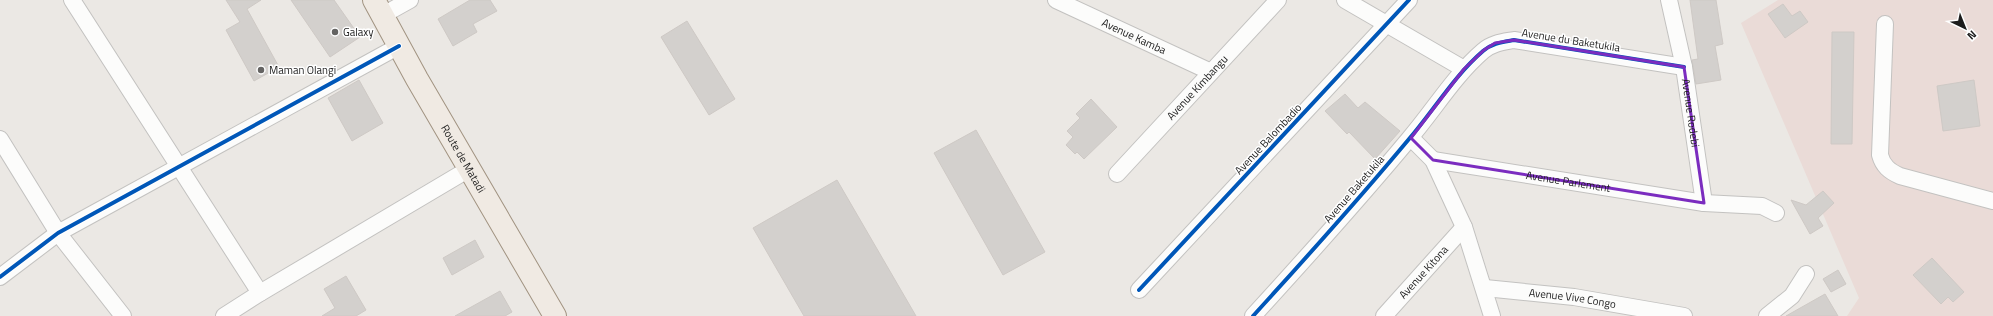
<svg xmlns="http://www.w3.org/2000/svg" width="1993" height="316" viewBox="0 0 1993 316" font-family="'Titillium Web',sans-serif">
<style>
.military{fill:#eadbd7}
.building{fill:#d3d0cd;stroke:#cec9c5}
.lines{fill:none;stroke-linecap:round;stroke-linejoin:round}
.minor-casing{stroke:#c3c2c0;stroke-width:18}
.primary-casing{stroke:#a19381;stroke-width:24}
.minor{stroke:#fcfcfb;stroke-width:16}
.primary{stroke:#f0eae3;stroke-width:22}
.cycleway-casing{stroke:#fff;stroke-width:6}
.cycleway{stroke:#0057b8;stroke-width:4}
.marked{fill:none;stroke:#7b2cbf;stroke-width:3;stroke-linejoin:round}
.poi-dot{fill:#646362;stroke:#fff;stroke-width:1.5}
.labels{text-anchor:middle;dominant-baseline:central;stroke-width:3;stroke-linejoin:round;paint-order:stroke}
.poi-label{font-size:11px;fill:#1c1c1c;stroke:#fff;text-anchor:start}
.street-label{font-size:11px;fill:#1c1c1c;stroke:#fff}
</style>
<rect width="100%" height="100%" fill="#ebe8e4"/>
<path class="military" d="M 1778,0 L 1993,0 L 1993,316 L 1847,316 L 1859,298 L 1741,23 Z"/>
<path class="building" d="M 226,0 L 261,0 L 247,9 L 279,67 L 254,81 L 226,30 L 240,22 Z
M 291,0 L 334,0 L 360,37 L 330,57 Z
M 470,0 L 490,0 L 497,11 L 473,24 L 477,32 L 453,46 L 438,19 Z
M 1690,0 L 1716,0 L 1723,44 L 1715,46 L 1721,80 L 1696,84 L 1692,60 L 1698,59 Z
M 1783,4 L 1792,16 L 1800,11 L 1808,22 L 1785,38 L 1768,14 Z
M 687,21 L 735,99 L 709,115 L 661,37 Z
M 1832,32 L 1854,32 L 1852,144 L 1831,144 Z
M 359,80 L 383,123 L 352,141 L 328,98 Z
M 1974,80 L 1980,126 L 1943,131 L 1937,86 Z
M 1345,94 L 1358,108 L 1365,102 L 1400,131 L 1375,159 L 1349,132 L 1347,134 L 1325,111 Z
M 1091,99 L 1117,127 L 1084,159 L 1077,152 L 1075,154 L 1066,145 L 1073,137 L 1067,131 L 1080,118 L 1076,114 Z
M 976,130 L 1045,252 L 1003,275 L 934,153 Z
M 837,180 L 916,316 L 804,316 L 753,228 Z
M 1823,191 L 1834,203 L 1818,218 L 1823,226 L 1810,234 L 1791,200 L 1806,205 Z
M 475,240 L 484,257 L 452,275 L 443,258 Z
M 1932,258 L 1964,292 L 1953,302 L 1948,297 L 1941,304 L 1913,275 Z
M 1838,270 L 1846,284 L 1831,292 L 1823,279 Z
M 346,276 L 366,310 L 356,316 L 322,316 L 335,308 L 324,289 Z
M 500,291 L 512,312 L 505,316 L 455,316 Z
M 1825,294 L 1838,316 L 1786,316 Z"/>
<g class="lines">
<defs>
<g id="minor">
<path d="M 72,0 L 260,293"/>
<path id="s1" d="M 1056,0 L 1211,72"/>
<path d="M 1345,0 L 1464,69"/>
<path id="s2" d="M 1669,0 L 1684,67 L 1704,203"/>
<path d="M 383,15 L 410,0"/>
<path d="M 1885,24 L 1880,155 C 1883,166 1889,171 1900,176 L 1993,201"/>
<path d="M 1411,138 L 1433,160 L 1464,227 L 1492,316"/>
<path d="M 0,139 L 58,233 L 123,316"/>
<path id="s3" d="M 1433,160 L 1704,203 L 1762,206 L 1776,213"/>
<path id="s4" d="M 1117,174 L 1278,0"/>
<path d="M 0,277 L 58,233 L 399,46"/>
<path id="s5" d="M 1485,288 L 1574,297 L 1684,316"/>
<path d="M 1139,290 L 1409,0"/>
<path d="M 224,316 L 260,293 L 469,169"/>
<path d="M 1253,316 C 1306,258 1359,199 1409,139 C 1434,110 1454,76 1483,51 C 1492,43 1503,42 1514,40 L 1684,67"/>
<path id="s6" d="M 1384,316 L 1464,227"/>
<path d="M 1767,316 L 1792,296 L 1806,274"/>
</g>
<g id="primary">
<path id="s7" d="M 374,0 L 417,79 L 555,316"/>
</g>
</defs>
<use href="#minor" class="minor-casing"/>
<use href="#primary" class="primary-casing"/>
<use href="#minor" class="minor"/>
<use href="#primary" class="primary"/>
<defs>
<path id="cycleway" d="M 0,277 L 58,233 L 399,46
M 1139,290 L 1409,0
M 1253,316 C 1306,258 1359,199 1409,139 C 1434,110 1454,76 1483,51 C 1492,43 1503,42 1514,40 L 1684,67"/>
</defs>
<use href="#cycleway" class="cycleway-casing"/>
<use href="#cycleway" class="cycleway"/>
</g>
<path class="marked" d="M 1514,40 L 1684,67 L 1704,203 L 1433,160 L 1411,138 L 1464,69 L 1484,50 L 1495,43 Z"/>
<g class="poi-dot">
<circle cx="335" cy="32" r="4"/>
<circle cx="261" cy="70" r="4"/>
</g>
<g class="labels">
<g class="poi-label">
<text x="343" y="32">Galaxy</text>
<text x="269" y="70">Maman Olangi</text>
</g>
<g class="street-label">
<text stroke="none"><textPath href="#s1" startOffset="86">Avenue Kamba</textPath></text>
<text transform="translate(1571 40) rotate(9)">Avenue du Baketukila</text>
<text stroke="none"><textPath href="#s4" startOffset="118">Avenue Kimbangu</textPath></text>
<text stroke="none"><textPath href="#s2" startOffset="115">Avenue Rodebi</textPath></text>
<text transform="translate(1268 139) rotate(-47)">Avenue Balombadio</text>
<text stroke="none"><textPath href="#s7" startOffset="182">Route de Matadi</textPath></text>
<text stroke="none"><textPath href="#s3" startOffset="137">Avenue Parlement</textPath></text>
<text transform="translate(1354 189) rotate(-49)">Avenue Baketukila</text>
<text stroke="none"><textPath href="#s6" startOffset="59">Avenue Kitona</textPath></text>
<text stroke="none"><textPath href="#s5" startOffset="88">Avenue Vive Congo</textPath></text>
</g>
</g>
<g transform="translate(1965 28) rotate(137)" stroke="#ffffff" stroke-width="3" paint-order="stroke">
<path d="M0-3L7 15L0 10L-7 15Z" fill="#1c1c1c"/>
<text y="-6" font-size="11" font-weight="bold" text-anchor="middle" fill="#1c1c1c">N</text>
</g>
</svg>
